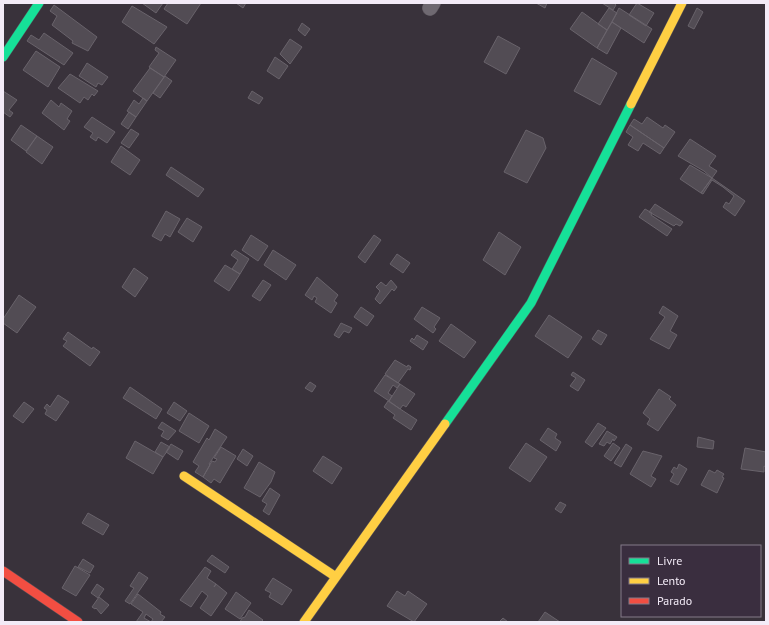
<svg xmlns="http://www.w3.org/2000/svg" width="769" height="625" viewBox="0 0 769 625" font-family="'PT Sans',sans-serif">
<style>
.building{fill:#524c54;stroke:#69636b}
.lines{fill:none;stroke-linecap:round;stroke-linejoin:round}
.street-casing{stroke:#575159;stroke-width:16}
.fast-casing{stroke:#575159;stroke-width:10}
.slow-casing{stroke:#575159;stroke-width:10}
.jam-casing{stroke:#575159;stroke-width:10}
.street{stroke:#6f6971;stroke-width:15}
.fast{stroke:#16e098;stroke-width:9}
.slow{stroke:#ffcf43;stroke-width:9}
.jam{stroke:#f24e42;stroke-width:9}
</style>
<rect width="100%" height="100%" fill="#39323b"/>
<path class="building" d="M 142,3 L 163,3 L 156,13 Z
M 168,3 L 201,3 L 187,24 L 164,9 Z
M 236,3 L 246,3 L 243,8 Z
M 536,3 L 547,3 L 545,8 Z
M 602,3 L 614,3 L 616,5 L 613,10 Z
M 637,3 L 654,13 L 646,26 L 629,15 Z
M 54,5 L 97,37 L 88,51 L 72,43 L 73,41 L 52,25 L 57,16 L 50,11 Z
M 132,6 L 167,27 L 154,44 L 122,22 Z
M 609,8 L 617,13 L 607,30 L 598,24 Z
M 619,8 L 652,29 L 644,43 L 612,22 Z
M 697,8 L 703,12 L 694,29 L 688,26 Z
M 582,12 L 607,30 L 597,48 L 570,29 Z
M 612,22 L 621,28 L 607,54 L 597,48 Z
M 302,23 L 310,29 L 305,36 L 298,30 Z
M 44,33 L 73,53 L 64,65 L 27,41 L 31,35 L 39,40 Z
M 498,36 L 520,48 L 506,74 L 484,62 Z
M 290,39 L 302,47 L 290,64 L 280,54 Z
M 156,47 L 176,60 L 164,77 L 149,67 L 159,53 L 155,50 Z
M 36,51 L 60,67 L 48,87 L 23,70 Z
M 275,57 L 288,66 L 279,79 L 267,71 Z
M 592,58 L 617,73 L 600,105 L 574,91 Z
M 87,63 L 108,77 L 102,85 L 98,83 L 96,87 L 79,76 Z
M 150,68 L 164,77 L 147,101 L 133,91 Z
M 70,74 L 98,91 L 94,96 L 92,94 L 88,100 L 84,97 L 80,103 L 58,88 Z
M 165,76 L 172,81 L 160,98 L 153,93 Z
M 3,91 L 17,100 L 9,110 L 13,113 L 10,117 L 3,112 Z
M 252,91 L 263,98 L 259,104 L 248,98 Z
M 143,98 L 147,101 L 136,117 L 127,111 L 134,100 L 139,104 Z
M 51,100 L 59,107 L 61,103 L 72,111 L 67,119 L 70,121 L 64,130 L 42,113 Z
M 129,112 L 136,117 L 128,129 L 121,124 Z
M 92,117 L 115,132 L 107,143 L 98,137 L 96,141 L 90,137 L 93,133 L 84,127 Z
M 647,117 L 663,128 L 665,125 L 675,132 L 664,148 L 630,125 L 634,119 L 642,124 Z
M 21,125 L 37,136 L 26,151 L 11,140 Z
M 630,125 L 664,148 L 660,154 L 643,143 L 638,151 L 628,145 L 633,137 L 626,132 Z
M 131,129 L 139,134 L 129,148 L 121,143 Z
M 526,130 L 543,138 L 546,148 L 527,183 L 504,172 Z
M 37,136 L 53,147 L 42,164 L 26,152 Z
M 690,139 L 716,156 L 709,166 L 717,171 L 712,178 L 704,171 L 678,156 Z
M 121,146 L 140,160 L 130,175 L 111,162 Z
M 690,165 L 712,178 L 701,193 L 680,179 Z
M 171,167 L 204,189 L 198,197 L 166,175 Z
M 712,178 L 745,201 L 735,216 L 723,207 L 726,202 L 729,204 L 734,196 L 723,187 L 712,180 L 703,194 L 701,193 Z
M 655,204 L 683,222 L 680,226 L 676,224 L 674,226 L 649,212 Z
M 645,209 L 652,213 L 651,215 L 672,229 L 667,236 L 639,217 Z
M 166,211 L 180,219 L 170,237 L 165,234 L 161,241 L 152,236 Z
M 187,218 L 202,227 L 193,242 L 178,232 Z
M 499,232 L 521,247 L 505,275 L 483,260 Z
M 251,235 L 268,246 L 258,261 L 242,250 Z
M 374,235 L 381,240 L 365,263 L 358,257 Z
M 235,250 L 249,259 L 240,274 L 232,269 L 238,260 L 231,255 Z
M 273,250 L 296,265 L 286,280 L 264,265 Z
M 397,254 L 410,263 L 403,273 L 390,264 Z
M 225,265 L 240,274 L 229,291 L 214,281 Z
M 134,268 L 148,278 L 135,297 L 122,287 Z
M 317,277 L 338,295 L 334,301 L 337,303 L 331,313 L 315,302 L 317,298 L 314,296 L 312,300 L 305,295 Z
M 263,280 L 271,285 L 260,301 L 252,296 Z
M 391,280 L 397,287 L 394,291 L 392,289 L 380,304 L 375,299 L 380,291 L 376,287 L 381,282 L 386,286 Z
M 19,295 L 36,307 L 17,333 L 3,323 L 3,319 Z
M 663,306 L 678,316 L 670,331 L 677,335 L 669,349 L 650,339 L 665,317 L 659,313 Z
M 361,307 L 374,316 L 367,326 L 354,317 Z
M 422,307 L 440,318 L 434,327 L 436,329 L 433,333 L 414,319 Z
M 549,315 L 582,337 L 568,358 L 535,336 Z
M 341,323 L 352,328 L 349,333 L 344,331 L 339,338 L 334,335 Z
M 451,324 L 476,342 L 464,358 L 439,341 Z
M 598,330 L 607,335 L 601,345 L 592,339 Z
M 68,332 L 92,349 L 93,347 L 100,352 L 90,366 L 63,346 L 67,341 L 63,339 Z
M 417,335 L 428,342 L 423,350 L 410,341 L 412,338 L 414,340 Z
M 395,360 L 407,367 L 408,365 L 411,367 L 410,370 L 408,369 L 398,383 L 385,374 Z
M 573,372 L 585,380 L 578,391 L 570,386 L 576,378 L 571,375 Z
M 385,375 L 400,384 L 397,388 L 393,385 L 388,393 L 392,396 L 389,401 L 374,391 Z
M 310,382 L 316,386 L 312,392 L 305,388 Z
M 400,384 L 415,394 L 406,407 L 403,405 L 400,409 L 389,401 Z
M 130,387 L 162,409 L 156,419 L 123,398 Z
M 659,389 L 671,397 L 669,399 L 676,405 L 658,431 L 647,424 L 650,419 L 643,413 Z
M 58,395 L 69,402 L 56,421 L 45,414 L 47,410 L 44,408 L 47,404 L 50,407 Z
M 388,401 L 417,420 L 411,430 L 393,418 L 395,415 L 384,407 Z
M 24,402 L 34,409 L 23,423 L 13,416 Z
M 174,402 L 187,411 L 180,421 L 167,413 Z
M 189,413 L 209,426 L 199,443 L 179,431 Z
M 162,422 L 176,431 L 168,440 L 161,436 L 164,431 L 158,428 Z
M 598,423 L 606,428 L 592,447 L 585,442 Z
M 548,428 L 557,434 L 555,438 L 561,442 L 556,451 L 540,440 Z
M 215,429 L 227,437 L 209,464 L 210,465 L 203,477 L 195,472 L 199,466 L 193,462 L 207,438 L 209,440 Z
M 607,431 L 617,437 L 614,441 L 613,439 L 610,444 L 607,442 L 604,446 L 599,444 Z
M 698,437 L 714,441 L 713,449 L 697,447 Z
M 135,441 L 163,457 L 153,474 L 126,458 Z
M 161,442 L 170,447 L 163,457 L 155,452 Z
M 526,443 L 547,457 L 530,482 L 509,468 Z
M 613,443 L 620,448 L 611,461 L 604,456 Z
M 171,444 L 183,451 L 178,460 L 166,452 Z
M 626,444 L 632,448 L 621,467 L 614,463 Z
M 221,447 L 236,456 L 220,483 L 214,479 L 211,483 L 203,477 L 212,461 L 215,462 L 217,459 L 214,458 Z
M 745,448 L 766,452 L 766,467 L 764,466 L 764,472 L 741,469 Z
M 243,449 L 253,456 L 247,466 L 237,459 Z
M 643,451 L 662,456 L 651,476 L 656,479 L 651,487 L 630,474 Z
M 323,456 L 342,468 L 332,484 L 313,471 Z
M 259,462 L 275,472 L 271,482 L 260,497 L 244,488 Z
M 679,464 L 687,469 L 678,485 L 670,481 L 674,474 L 671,472 L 674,467 L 677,469 Z
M 709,470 L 715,473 L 717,470 L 724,474 L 722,477 L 724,478 L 717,493 L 701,485 Z
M 270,488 L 280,495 L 269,515 L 263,511 L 267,504 L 262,501 Z
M 560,502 L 566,505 L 561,513 L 555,509 Z
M 88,513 L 109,525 L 103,535 L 82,523 Z
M 212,555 L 229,567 L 225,573 L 207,561 Z
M 83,559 L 94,566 L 90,573 L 78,567 Z
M 75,566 L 90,575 L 76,596 L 62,588 Z
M 205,567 L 211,571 L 207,578 L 216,584 L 214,587 L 216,584 L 227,593 L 211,616 L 200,608 L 208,596 L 202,591 L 191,607 L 180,600 Z
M 139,572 L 148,578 L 130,604 L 125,601 L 134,588 L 130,586 Z
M 273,578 L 292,590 L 282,605 L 269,597 L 271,593 L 265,590 Z
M 97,584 L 104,589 L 98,598 L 91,593 Z
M 397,591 L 405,596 L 408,591 L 427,604 L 414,622 L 387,606 Z
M 236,592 L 251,603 L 240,619 L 225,609 Z
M 138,594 L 161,612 L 160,614 L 165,617 L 161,622 L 151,622 L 153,619 L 146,614 L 144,618 L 151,622 L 136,622 L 143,612 L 131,604 Z
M 99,597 L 109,605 L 101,614 L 96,608 L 95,609 L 92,607 Z
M 249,610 L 263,620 L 261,622 L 240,622 L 242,618 L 245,617 Z
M 545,612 L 560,622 L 538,622 Z
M 503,618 L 508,622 L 499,622 Z"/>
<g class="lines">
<defs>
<path id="street" d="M 430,8 L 433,3"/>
<path id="fast" d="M 3,57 L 39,3
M 445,424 L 531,303 L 631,104"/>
<path id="slow" d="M 631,104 L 682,3
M 184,476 L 336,577
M 304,622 L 445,424"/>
<path id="jam" d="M 3,571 L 78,622"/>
</defs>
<use href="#street" class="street-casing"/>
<use href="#fast" class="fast-casing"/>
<use href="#slow" class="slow-casing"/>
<use href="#jam" class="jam-casing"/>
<use href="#street" class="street"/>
<use href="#fast" class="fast"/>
<use href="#slow" class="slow"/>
<use href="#jam" class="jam"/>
</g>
<rect width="769" height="625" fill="none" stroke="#f3ebf7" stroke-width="8"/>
<rect x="621" y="545" width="140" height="72" fill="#3a2e3f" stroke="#847a89"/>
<rect x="629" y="558" width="20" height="6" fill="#16e098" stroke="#847a89"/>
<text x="657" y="565" font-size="12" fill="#f3ebf7">Livre</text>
<rect x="629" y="578" width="20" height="6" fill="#ffcf43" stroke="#847a89"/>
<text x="657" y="585" font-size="12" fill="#f3ebf7">Lento</text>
<rect x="629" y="598" width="20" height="6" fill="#f24e42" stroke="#847a89"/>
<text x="657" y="605" font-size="12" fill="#f3ebf7">Parado</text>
</svg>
